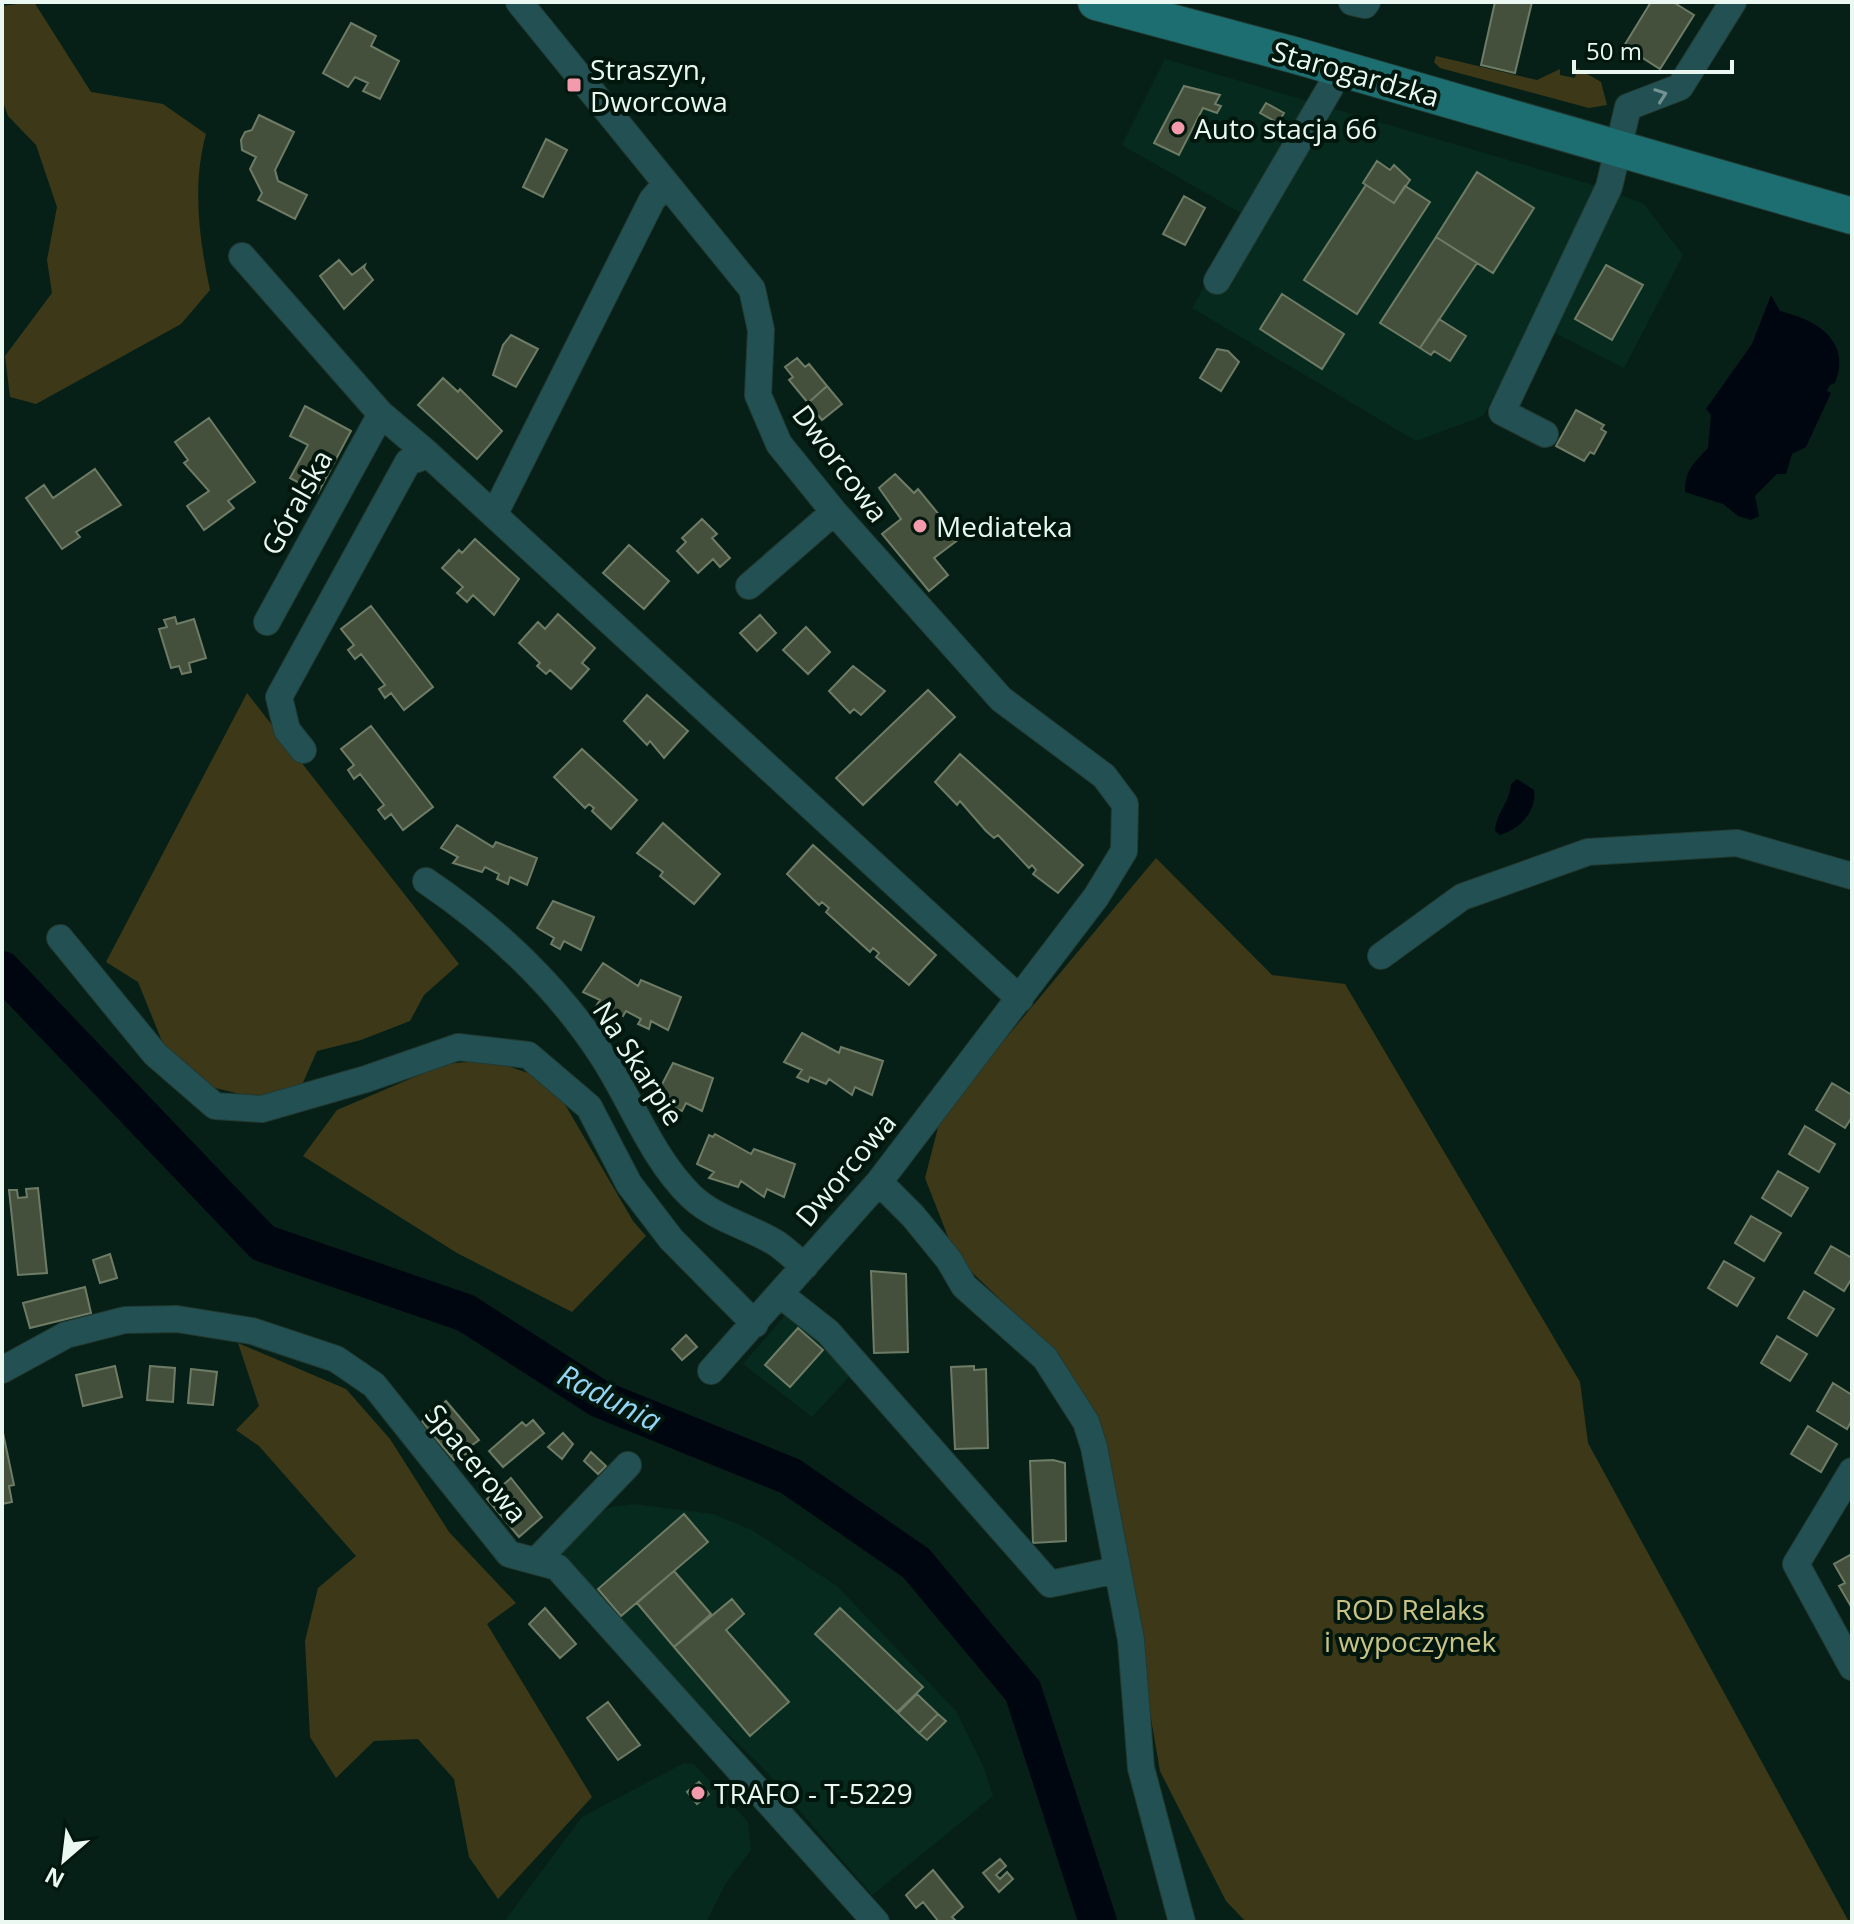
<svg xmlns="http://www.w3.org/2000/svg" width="1854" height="1924" viewBox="0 0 1854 1924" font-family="'Open Sans',sans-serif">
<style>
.built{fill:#072a1e}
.green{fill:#3d3918}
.water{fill:#000610}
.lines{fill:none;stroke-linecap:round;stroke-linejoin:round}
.river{stroke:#000610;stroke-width:38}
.building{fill:#44503c;stroke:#6e7c66;stroke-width:2}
.street-casing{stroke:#223a31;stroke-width:28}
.secondary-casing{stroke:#223a31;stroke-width:38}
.street{stroke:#235052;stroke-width:26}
.secondary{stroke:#1c6e71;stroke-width:36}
.oneway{stroke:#739392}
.poi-dot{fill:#f39aac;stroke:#01170e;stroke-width:3}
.labels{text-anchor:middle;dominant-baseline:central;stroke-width:8;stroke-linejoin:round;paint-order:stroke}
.poi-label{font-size:28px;fill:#eaf8f1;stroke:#01170e;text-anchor:start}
.street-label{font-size:28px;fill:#eaf8f1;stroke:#01170e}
.park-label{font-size:28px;fill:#cbc386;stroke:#01170e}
.water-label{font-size:30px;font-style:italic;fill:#93d5f5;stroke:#01170e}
</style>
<rect width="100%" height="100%" fill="#072017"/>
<path class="built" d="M 1165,59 L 1600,187 L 1644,204 L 1683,255 L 1624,368 L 1533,322 L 1483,416 L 1416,441 L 1192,308 L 1244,215 L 1122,145 Z
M 794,1305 L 857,1368 L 812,1417 L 743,1364 Z
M 634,1504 L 713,1514 L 752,1530 L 837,1586 L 956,1711 L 984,1768 L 993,1796 L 872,1895 L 763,1768 L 678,1686 L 560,1557 L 597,1515 L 611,1507 Z
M 684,1763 L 694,1764 L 748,1822 L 751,1850 L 726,1883 L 706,1922 L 504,1922 L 582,1817 Z"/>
<path class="green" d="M 34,2 L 91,92 L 163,104 L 206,134 C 192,184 199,239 210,290 L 181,324 L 36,404 L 10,397 L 5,356 L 52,293 L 47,260 L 57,207 L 36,145 L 8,116 L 2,99 L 2,6 Z
M 1436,56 L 1537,80 L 1560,69 L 1560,75 L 1575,78 L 1577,68 L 1601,82 L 1607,105 L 1589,108 L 1440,68 L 1434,62 Z
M 247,693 L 459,964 L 424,995 L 410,1021 L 361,1040 L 317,1051 L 301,1087 L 253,1097 L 211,1087 L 168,1056 L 138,982 L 106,962 Z
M 1156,858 L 1272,975 L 1345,984 L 1580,1382 L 1588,1443 L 1849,1922 L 1246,1922 L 1226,1901 L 1160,1771 L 1099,1417 L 1054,1351 L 956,1257 L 925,1178 L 941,1116 Z
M 490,1060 L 534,1075 L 563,1101 L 633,1221 L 646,1236 L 572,1312 L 457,1253 L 303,1156 L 337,1110 L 445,1064 Z
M 238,1343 L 346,1389 L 390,1439 L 449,1532 L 516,1603 L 487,1624 L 592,1797 L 498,1899 L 469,1857 L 454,1779 L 418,1739 L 374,1741 L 336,1778 L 310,1737 L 305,1641 L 318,1588 L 356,1556 L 259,1446 L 236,1430 L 259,1406 Z"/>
<path class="water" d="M 1771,295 L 1780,311 C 1816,320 1852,340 1835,383 L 1830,385 L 1827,391 L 1831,393 L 1806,447 L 1792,454 L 1786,474 L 1777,474 L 1755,496 L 1759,516 L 1751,520 L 1738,516 L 1723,504 L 1685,492 C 1685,469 1694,463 1708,448 L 1711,415 L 1706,409 L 1752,344 Z
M 1517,779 L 1534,790 C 1537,811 1520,829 1500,835 L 1495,831 C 1496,813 1510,802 1511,784 Z"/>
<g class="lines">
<path class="river" d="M 2,970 L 263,1243 L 466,1313 L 600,1399 L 790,1476 L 916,1563 L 1023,1691 L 1098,1922"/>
</g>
<path class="building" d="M 1495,2 L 1532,2 L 1515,73 L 1481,65 Z
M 1651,2 L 1673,2 L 1694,15 L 1660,69 L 1624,46 Z
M 351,23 L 376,36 L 371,46 L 399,61 L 380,99 L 363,91 L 368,83 L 355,77 L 348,87 L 323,73 Z
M 1184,86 L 1220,95 L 1215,104 L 1221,106 L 1217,113 L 1203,108 L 1179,155 L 1154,143 Z
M 1266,103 L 1284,113 L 1278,123 L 1260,113 Z
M 259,115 L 294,132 L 275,170 L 278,181 L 307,195 L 295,219 L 258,200 L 262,193 L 250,169 L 256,157 L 242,150 L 241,140 L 245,132 L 252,130 Z
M 546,139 L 567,150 L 543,197 L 523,187 Z
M 1377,161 L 1390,170 L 1394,165 L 1410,180 L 1394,203 L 1363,183 Z
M 1477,172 L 1534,208 L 1493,273 L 1436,237 Z
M 1366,185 L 1394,203 L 1405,186 L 1430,202 L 1357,314 L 1304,280 Z
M 1184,196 L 1205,208 L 1185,245 L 1163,234 Z
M 1436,237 L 1477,263 L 1420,348 L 1380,323 Z
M 339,260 L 352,275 L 365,265 L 364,268 L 373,280 L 344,309 L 320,276 Z
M 1606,265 L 1643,285 L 1612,340 L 1575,319 Z
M 1282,294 L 1344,334 L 1322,369 L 1260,329 Z
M 1439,319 L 1466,336 L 1450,361 L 1434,351 L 1431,355 L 1420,348 Z
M 511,335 L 538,349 L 516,387 L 493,375 L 503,345 Z
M 1217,349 L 1228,351 L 1239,362 L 1221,391 L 1200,378 Z
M 797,358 L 805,367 L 809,364 L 827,386 L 808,403 L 789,380 L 793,377 L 785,367 Z
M 443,378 L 458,392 L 460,389 L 502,431 L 477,459 L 418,405 Z
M 827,386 L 842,404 L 822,420 L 808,403 Z
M 305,406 L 351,431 L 318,493 L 290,478 L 308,445 L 290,436 Z
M 1576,410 L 1604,425 L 1601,429 L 1606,432 L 1594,454 L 1590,452 L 1584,461 L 1556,446 Z
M 209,418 L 255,482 L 228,501 L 234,508 L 204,530 L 187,506 L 209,491 L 184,463 L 188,460 L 175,442 Z
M 95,469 L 121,505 L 76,532 L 80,537 L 62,549 L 26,498 L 44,485 L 53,498 Z
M 895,474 L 914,493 L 918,489 L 959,539 L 934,558 L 948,575 L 929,591 L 882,534 L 901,519 L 879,488 Z
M 702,519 L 717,534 L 712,538 L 730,558 L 720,567 L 713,559 L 698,573 L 677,551 L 686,542 L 682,538 Z
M 475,539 L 519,579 L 494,615 L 473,595 L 467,602 L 457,593 L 463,587 L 442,568 L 459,550 L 462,553 Z
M 629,545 L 669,581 L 644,609 L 603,573 Z
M 371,606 L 433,687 L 404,710 L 391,693 L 385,698 L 379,689 L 385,685 L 361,654 L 355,659 L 348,650 L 354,645 L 341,629 Z
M 558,614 L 595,648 L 582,663 L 589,669 L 571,689 L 550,670 L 546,674 L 537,666 L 540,663 L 519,643 L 538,622 L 545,629 Z
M 760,615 L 776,633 L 757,651 L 740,633 Z
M 175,617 L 177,624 L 194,619 L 206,658 L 189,663 L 191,672 L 182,674 L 179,666 L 171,668 L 159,629 L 167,627 L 164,620 Z
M 806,627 L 830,652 L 808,674 L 783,650 Z
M 853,666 L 885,691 L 861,715 L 854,709 L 850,713 L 829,691 Z
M 928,690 L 955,717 L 863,805 L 836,778 Z
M 647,695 L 688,731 L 664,758 L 650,741 L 647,745 L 624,721 Z
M 371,726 L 433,807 L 403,830 L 391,814 L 385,819 L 378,810 L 384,805 L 360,774 L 354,779 L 348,770 L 354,765 L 341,749 Z
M 582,749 L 637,800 L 611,829 L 592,811 L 594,808 L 589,804 L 585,808 L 554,777 Z
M 960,754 L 1083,865 L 1058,893 L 1033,874 L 1036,870 L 1032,865 L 1029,868 L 998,835 L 994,838 L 986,831 L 960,801 L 957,805 L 935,782 Z
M 663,823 L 720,874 L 694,904 L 660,876 L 663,872 L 637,853 Z
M 457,825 L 493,847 L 496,842 L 537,858 L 527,885 L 510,877 L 508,884 L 497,879 L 499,874 L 485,867 L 482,872 L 453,863 L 458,857 L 441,848 Z
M 813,845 L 936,955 L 909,985 L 876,957 L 879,953 L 873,948 L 870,952 L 826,912 L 829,908 L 822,902 L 819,905 L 787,874 Z
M 553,901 L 594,917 L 581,950 L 564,941 L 560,949 L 551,944 L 554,938 L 537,928 Z
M 603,963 L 638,986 L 641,980 L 681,997 L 668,1030 L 651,1021 L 649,1029 L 638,1024 L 641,1019 L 626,1011 L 623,1016 L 608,1008 L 605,1013 L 595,1008 L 600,1000 L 583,992 Z
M 802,1033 L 839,1053 L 841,1047 L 883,1061 L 872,1095 L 855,1087 L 852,1095 L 829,1079 L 826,1084 L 810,1077 L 808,1082 L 797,1077 L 802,1070 L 784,1062 Z
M 673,1063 L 713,1078 L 702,1111 L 686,1103 L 682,1111 L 672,1107 L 675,1100 L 658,1092 Z
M 1832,1083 L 1852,1095 L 1852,1117 L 1845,1128 L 1816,1110 Z
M 1805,1126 L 1835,1144 L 1819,1172 L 1789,1154 Z
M 715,1134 L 751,1154 L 754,1149 L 795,1164 L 784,1197 L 767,1189 L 764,1197 L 741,1181 L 738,1187 L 709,1178 L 714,1172 L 697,1164 L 709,1135 L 713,1137 Z
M 1778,1171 L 1808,1188 L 1791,1216 L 1762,1198 Z
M 38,1188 L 47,1273 L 18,1275 L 9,1190 L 17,1190 L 18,1198 L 27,1197 L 26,1189 Z
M 1751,1216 L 1781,1233 L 1764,1261 L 1735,1243 Z
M 1831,1246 L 1852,1258 L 1852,1278 L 1844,1291 L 1815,1273 Z
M 110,1254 L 117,1278 L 100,1283 L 93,1260 Z
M 1724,1261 L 1754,1278 L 1737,1306 L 1708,1288 Z
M 871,1271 L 906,1274 L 908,1352 L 874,1353 Z
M 85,1287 L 91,1313 L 30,1328 L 23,1303 Z
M 1804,1291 L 1834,1309 L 1817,1336 L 1788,1318 Z
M 798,1328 L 823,1350 L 790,1387 L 765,1365 Z
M 686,1335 L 697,1347 L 682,1360 L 672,1349 Z
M 1777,1336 L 1807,1354 L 1790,1381 L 1761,1363 Z
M 115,1366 L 122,1397 L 83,1406 L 76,1375 Z
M 150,1366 L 175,1368 L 173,1402 L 147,1400 Z
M 974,1366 L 974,1370 L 986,1369 L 988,1448 L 955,1449 L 951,1367 Z
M 191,1369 L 217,1372 L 213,1405 L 188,1403 Z
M 1833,1383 L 1852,1395 L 1852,1420 L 1847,1429 L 1817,1411 Z
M 446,1401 L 479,1440 L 467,1449 L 470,1452 L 454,1460 L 422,1422 L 435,1405 L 438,1408 Z
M 533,1420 L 544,1433 L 503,1467 L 489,1451 L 522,1422 L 526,1426 Z
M 1808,1426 L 1837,1444 L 1821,1472 L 1791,1454 Z
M 3,1433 L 14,1485 L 9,1486 L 12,1502 L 2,1504 Z
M 563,1433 L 573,1444 L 562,1459 L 548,1447 Z
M 591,1452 L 606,1466 L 598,1474 L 584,1461 Z
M 1053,1460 L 1065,1463 L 1066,1541 L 1033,1543 L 1030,1461 Z
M 511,1478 L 542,1517 L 519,1537 L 487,1499 Z
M 684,1514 L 708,1542 L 621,1616 L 598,1589 Z
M 1852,1554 L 1852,1608 L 1839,1586 L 1845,1583 L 1834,1564 Z
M 674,1571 L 711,1614 L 674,1647 L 637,1603 Z
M 732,1599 L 744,1614 L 726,1630 L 789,1702 L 750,1736 L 674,1647 Z
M 545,1608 L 576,1644 L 560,1658 L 529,1624 Z
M 840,1608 L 923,1687 L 897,1712 L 815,1634 Z
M 917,1694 L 938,1714 L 919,1733 L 898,1713 Z
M 608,1702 L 640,1745 L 618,1760 L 587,1718 Z
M 938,1714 L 946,1721 L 927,1740 L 919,1733 Z
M 699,1782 L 709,1794 L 697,1804 L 687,1792 Z
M 1000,1859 L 1006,1866 L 996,1875 L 1000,1879 L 1007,1872 L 1013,1879 L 999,1892 L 983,1873 Z
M 933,1870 L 963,1907 L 952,1917 L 957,1922 L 939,1922 L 923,1902 L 916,1908 L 906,1895 Z"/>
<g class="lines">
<defs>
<path id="street" d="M 519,2 L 752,289 L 761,330 L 758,395 L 779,444 L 834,512 L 1001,699 L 1104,776 L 1125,804 L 1124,851 L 1096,897 L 879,1182 L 711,1371
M 1352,2 L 1365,5 L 1367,2
M 242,256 L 381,414
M 1217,281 L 1330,88 L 1336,67
M 1545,434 L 1502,412 L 1609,187 L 1628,107 L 1680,87 L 1733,2
M 494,515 L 652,200 L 666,184
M 749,586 L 834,512
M 267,622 L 381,414 L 429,455
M 303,750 L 287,730 L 279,697 L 408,462 L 429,455 L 1020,999
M 426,881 C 494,927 558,987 603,1057 C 632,1102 652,1158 691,1196 C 715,1219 748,1226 776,1243 C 786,1250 795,1259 805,1266
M 60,938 L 155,1054 L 215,1106 L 262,1109 L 366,1079 L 458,1047 L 528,1055 L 589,1107 L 629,1184 L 671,1239 L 755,1324
M 1381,956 L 1462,897 L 1588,852 L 1737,843 L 1852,876
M 879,1182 L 913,1216 L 949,1260 L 964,1286 L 1045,1358 L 1086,1422 L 1094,1447 L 1131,1640 L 1141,1768 L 1182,1922
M 781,1295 L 828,1332 L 1050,1584 L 1117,1570
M 2,1370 L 66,1335 L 125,1320 L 177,1319 L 252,1331 L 336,1359 L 374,1385 L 509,1554 L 557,1567 L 876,1922
M 1852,1471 L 1796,1564 L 1852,1667
M 538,1559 L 628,1465"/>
<path id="secondary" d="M 1096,2 L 1294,55 L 1852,216"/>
</defs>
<use href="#street" class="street-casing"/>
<use href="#secondary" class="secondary-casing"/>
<use href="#street" class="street"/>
<use href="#secondary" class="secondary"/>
</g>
<defs><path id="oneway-chevron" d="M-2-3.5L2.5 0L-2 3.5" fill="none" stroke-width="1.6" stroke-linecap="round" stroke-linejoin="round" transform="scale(2)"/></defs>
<use class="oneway" href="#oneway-chevron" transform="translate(1661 95) rotate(-20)"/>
<g class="poi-dot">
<rect x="566" y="77" width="16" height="16" rx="4"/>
<circle cx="1178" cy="128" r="8"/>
<circle cx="920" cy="526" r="8"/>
<circle cx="698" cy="1793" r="8"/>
</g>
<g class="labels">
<g class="poi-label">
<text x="590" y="69">Straszyn,<tspan x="590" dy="32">Dworcowa</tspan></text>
<text x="1194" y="128">Auto stacja 66</text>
<text x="936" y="526">Mediateka</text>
<text x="714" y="1793">TRAFO - T-5229</text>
</g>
<g class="street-label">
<text transform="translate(1356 73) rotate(16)">Starogardzka</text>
<text transform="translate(841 463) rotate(53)">Dworcowa</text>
<text transform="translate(296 502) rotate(-61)">Góralska</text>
<text transform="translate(639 1063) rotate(57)">Na Skarpie</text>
<text transform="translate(845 1169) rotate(-50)">Dworcowa</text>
<text transform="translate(477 1463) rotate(51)">Spacerowa</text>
</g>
<g class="park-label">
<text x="1410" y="1609">ROD Relaks<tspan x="1410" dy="32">i wypoczynek</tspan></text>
</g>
<g class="water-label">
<text transform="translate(610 1397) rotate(27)">Radunia</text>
</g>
</g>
<rect width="1854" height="1924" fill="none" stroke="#eaf8f1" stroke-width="8"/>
<g transform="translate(64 1860) rotate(208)" stroke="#01170e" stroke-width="6" paint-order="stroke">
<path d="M0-6L14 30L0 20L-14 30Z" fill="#eaf8f1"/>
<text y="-12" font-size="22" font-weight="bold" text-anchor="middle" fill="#eaf8f1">N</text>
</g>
<path d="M1574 60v12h158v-12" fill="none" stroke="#eaf8f1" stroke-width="4"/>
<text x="1586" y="60" font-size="24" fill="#eaf8f1" stroke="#01170e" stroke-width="6" paint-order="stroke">50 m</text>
</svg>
